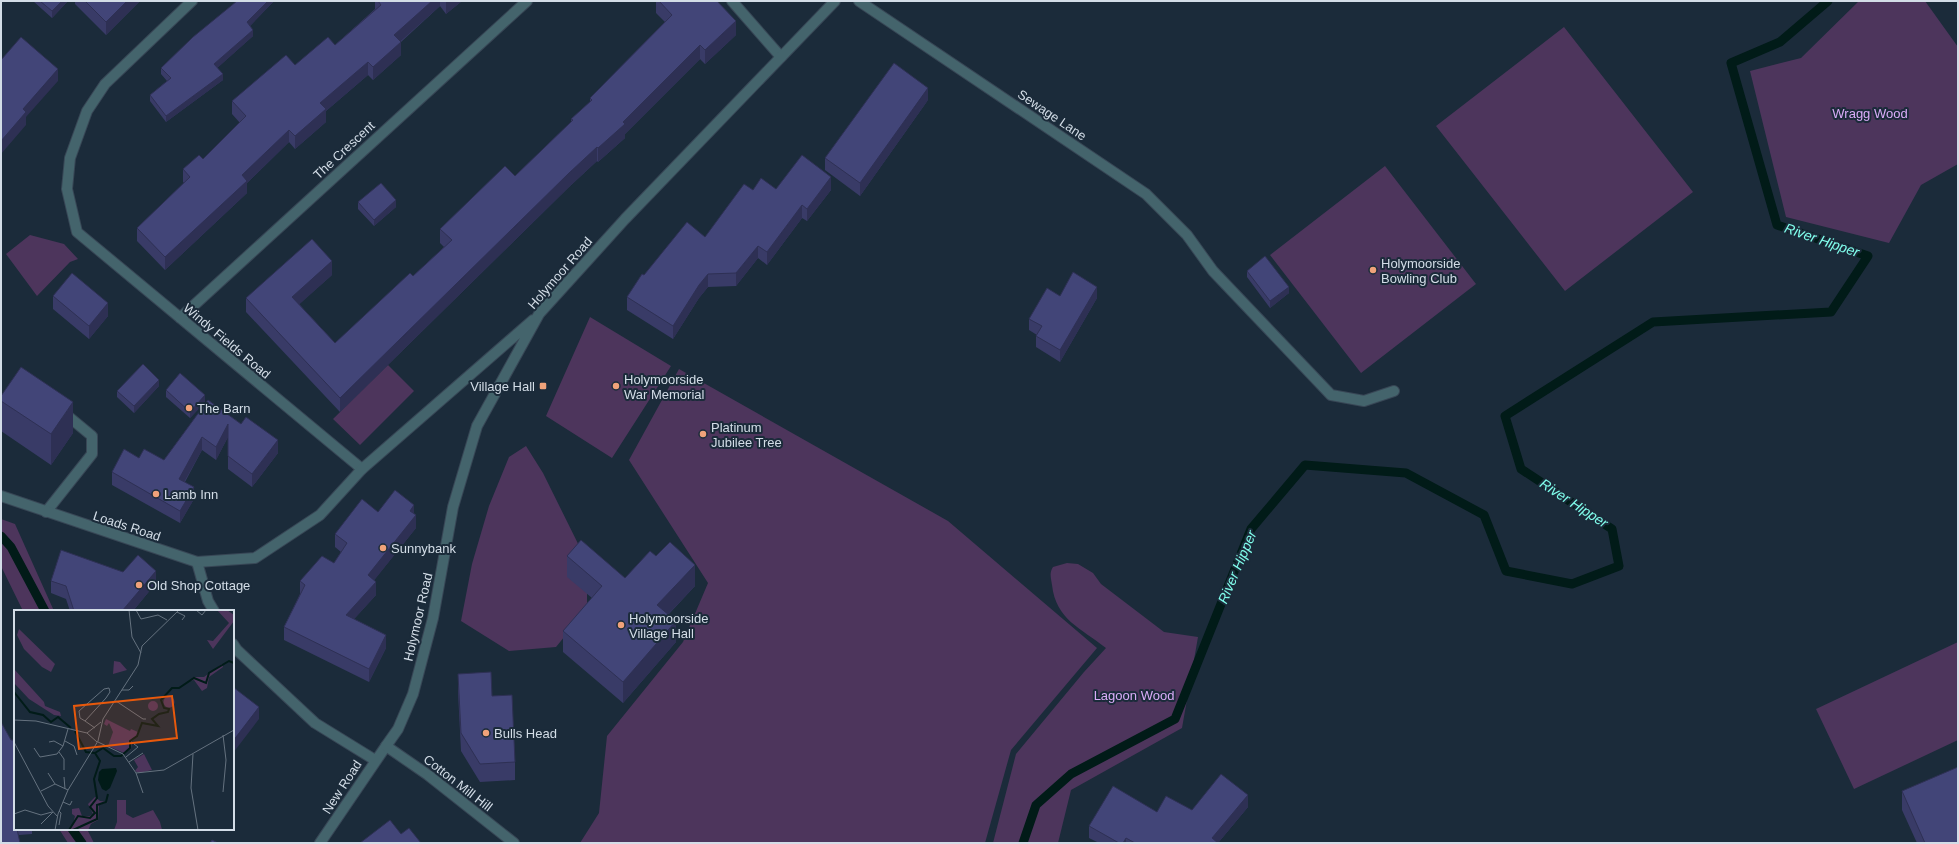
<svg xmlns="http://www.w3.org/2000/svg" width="1959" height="844" viewBox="0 0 1959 844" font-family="Arial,sans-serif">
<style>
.green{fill:#4d355c}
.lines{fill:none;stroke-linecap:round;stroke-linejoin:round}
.stream{stroke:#011b18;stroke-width:9}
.service-casing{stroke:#384756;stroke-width:12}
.minor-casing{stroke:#384756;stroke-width:12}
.tertiary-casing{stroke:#384756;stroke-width:12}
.service{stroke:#44646c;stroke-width:10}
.minor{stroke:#44646c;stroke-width:10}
.tertiary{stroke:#44646c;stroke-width:10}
.wall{fill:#393b67}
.shaded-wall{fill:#2e3054}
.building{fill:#424578;stroke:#2e3054}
.poi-dot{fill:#f0a27a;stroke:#1b2b3a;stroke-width:1.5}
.labels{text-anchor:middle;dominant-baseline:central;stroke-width:4;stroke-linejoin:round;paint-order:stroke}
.park-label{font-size:13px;fill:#daacf8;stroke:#1b2b3a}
.street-label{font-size:13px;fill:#d3dde7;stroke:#1b2b3a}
.poi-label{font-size:13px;fill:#d3dde7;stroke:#1b2b3a;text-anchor:start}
.water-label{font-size:14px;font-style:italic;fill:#80feec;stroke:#1b2b3a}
.inset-river{fill:none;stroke:#011b18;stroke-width:2}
.inset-road{fill:none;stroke:#65727f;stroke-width:1}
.view{fill:#e8590c;fill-opacity:0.15;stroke:#e8590c;stroke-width:2}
.inset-edge{fill:none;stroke:#d3dde7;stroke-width:2}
</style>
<rect width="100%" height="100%" fill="#1b2b3a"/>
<path class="green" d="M 1859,1 L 1925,1 L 1958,47 L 1958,164 L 1921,185 L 1889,243 L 1786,217 L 1750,71 L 1801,58 Z
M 1564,27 L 1693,192 L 1565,291 L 1436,126 Z
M 1385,166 L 1476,284 L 1361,373 L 1270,255 Z
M 30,235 L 64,244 L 78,259 L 70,262 L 37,296 L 6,254 Z
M 590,317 L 671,366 L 612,458 L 546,416 Z
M 388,365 L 414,391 L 360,445 L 333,419 Z
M 679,369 L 948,521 L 1097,648 L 1011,750 L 985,843 L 580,843 L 599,813 L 607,736 L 683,642 L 708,583 L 629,460 Z
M 526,446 L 543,473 L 597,582 L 587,594 L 587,609 L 556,647 L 509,651 L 461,621 L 472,564 L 489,506 L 509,457 Z
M 1,519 L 15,524 L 54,611 L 23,611 L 1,566 Z
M 1067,563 L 1078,564 L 1093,573 L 1101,584 L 1164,632 L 1198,637 L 1182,728 L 1071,790 L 1058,843 L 993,843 L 1016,754 L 1084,672 L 1106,648 C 1081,628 1056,620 1052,585 C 1051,578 1049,573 1053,567 Z
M 1958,642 L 1958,740 L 1854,789 L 1816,709 Z
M 59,829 L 87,829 L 94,843 L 68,843 Z"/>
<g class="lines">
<path class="stream" d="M 1,536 L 11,547 L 45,611
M 72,829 L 82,843
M 1023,843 L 1036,805 L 1071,774 L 1175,719 L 1251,529 L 1305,465 L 1406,473 L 1484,515 L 1506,571 L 1572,584 L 1619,566 L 1612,529 L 1521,469 L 1505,416 L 1653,322 L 1831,312 L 1868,256 L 1777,225 L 1731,63 L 1780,42 L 1828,1"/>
<defs>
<path id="service" d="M 859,1 L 1146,194 L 1187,235 L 1213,271 L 1331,395 L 1364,401 L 1394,391
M 46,512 L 92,454 L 92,436 L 63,412"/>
<path id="minor" d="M 192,1 L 105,84 L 87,111 L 70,158 L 67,189 L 77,232 L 362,469
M 732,1 L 781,57
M 180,318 L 527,1
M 197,562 L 208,601 L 214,611
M 233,644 L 237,650 L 315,723 L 375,760
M 320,843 L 386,746"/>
<path id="tertiary" d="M 1,496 L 197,562 L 255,558 L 320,515 L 362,469 L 533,320
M 514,843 L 428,775 L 386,746 L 398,729 L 413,694 L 433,618 L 453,507 L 477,426 L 539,314 L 625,219 L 835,1"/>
</defs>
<use href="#service" class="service-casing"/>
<use href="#minor" class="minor-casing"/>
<use href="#tertiary" class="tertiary-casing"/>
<use href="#service" class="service"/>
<use href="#minor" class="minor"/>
<use href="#tertiary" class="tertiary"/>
</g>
<path class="wall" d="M 33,1 L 67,1 L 67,2 L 52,18 Z
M 75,1 L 140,1 L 106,35 L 75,4 Z
M 237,1 L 274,1 L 250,26 L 253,36 L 217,68 L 223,80 L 166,122 L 150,101 L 150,95 L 167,81 L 161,74 L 161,68 Z
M 375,1 L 462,1 L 446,14 L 440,6 L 401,42 L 401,55 L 373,80 L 368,75 L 326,111 L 326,122 L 295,149 L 289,142 L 247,183 L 247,193 L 165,270 L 137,241 L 137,228 L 184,183 L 183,182 L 183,169 L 203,159 L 240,123 L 232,114 L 232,101 L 295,65 L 335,45 L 375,9 Z
M 656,1 L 717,1 L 736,35 L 705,64 L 700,59 L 625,134 L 625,138 L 598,162 L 597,161 L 569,187 L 340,412 L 246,312 L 246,298 L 332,275 L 299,304 L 335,343 L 413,276 L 444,247 L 440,243 L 440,229 L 515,176 L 571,122 L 571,119 L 590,102 L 590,98 L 665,22 L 656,13 Z
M 928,100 L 860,196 L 825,170 L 825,158 Z
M 776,189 L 831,190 L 807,221 L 802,218 L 767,265 L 758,258 L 736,286 L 708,287 L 699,298 L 673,339 L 627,310 L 627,297 L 644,275 L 705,237 L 753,190 Z
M 358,202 L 396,207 L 374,226 L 358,209 Z
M 1247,271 L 1289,293 L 1270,308 L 1247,277 Z
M 53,296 L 108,316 L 89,339 L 53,309 Z
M 1060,296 L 1097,298 L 1060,362 L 1036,347 L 1036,336 L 1037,335 L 1029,330 L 1029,319 Z
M 159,386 L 134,413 L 117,397 L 117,391 Z
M 166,390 L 205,402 L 190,418 L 166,397 Z
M 1,396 L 73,433 L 51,465 L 1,431 Z
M 208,400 L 241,424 L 278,453 L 252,487 L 228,469 L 228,437 L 216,460 L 202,450 L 185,482 L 194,499 L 180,523 L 112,485 L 112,472 L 139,458 L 164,460 Z
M 378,512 L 414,514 L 416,528 L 374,580 L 376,595 L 354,619 L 386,648 L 369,682 L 284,640 L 284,627 L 300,594 L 300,581 L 334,563 L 341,552 L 335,547 L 335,534 Z
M 567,556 L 625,578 L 656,556 L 695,586 L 668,615 L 676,642 L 623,703 L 563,652 L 563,631 L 592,598 L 567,577 Z
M 123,572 L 156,583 L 133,611 L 70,611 L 66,599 L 51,593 L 51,581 Z
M 458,674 L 492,696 L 515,762 L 515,780 L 480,782 L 461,751 L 458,692 Z
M 1902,791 L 1958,843 L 1917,843 L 1902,810 Z
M 1248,807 L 1218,843 L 1099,843 L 1089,838 L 1089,826 L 1157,812 Z
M 15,829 L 32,829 L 32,834 L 19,835 Z"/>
<path class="shaded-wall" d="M 62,1 L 67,1 L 67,2 L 52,18 L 52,11 Z
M 127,1 L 140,1 L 106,35 L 106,22 Z
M 268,1 L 274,1 L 247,29 L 247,22 Z
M 432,1 L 440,1 L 440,6 L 394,47 L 394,35 Z
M 446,1 L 462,1 L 446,14 Z
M 736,21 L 736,35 L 705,64 L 705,50 Z
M 253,30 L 253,36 L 214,71 L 214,64 Z
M 401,42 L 401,55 L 373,80 L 373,67 Z
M 700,45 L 700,59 L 625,134 L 625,138 L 598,162 L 598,148 L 623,122 Z
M 368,62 L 368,75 L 326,111 L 326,122 L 295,149 L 295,136 L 320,103 Z
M 58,69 L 58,81 L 26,117 L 26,125 L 1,154 L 1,141 L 23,109 Z
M 223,74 L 223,80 L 166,122 L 166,116 Z
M 928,88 L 928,100 L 860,196 L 860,183 Z
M 289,130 L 289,142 L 247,183 L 247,193 L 165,270 L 165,257 L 242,175 Z
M 597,147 L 597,161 L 569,187 L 340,412 L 340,398 L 569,173 Z
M 831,177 L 831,190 L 807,221 L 807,209 Z
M 396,200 L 396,207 L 374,226 L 374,220 Z
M 802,205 L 802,218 L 767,265 L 767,252 Z
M 758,246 L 758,258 L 736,286 L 736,273 Z
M 332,261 L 332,275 L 292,311 L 292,297 Z
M 708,274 L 708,287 L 699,298 L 673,339 L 673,326 L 699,285 Z
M 1097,287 L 1097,298 L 1060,362 L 1060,350 Z
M 1289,287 L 1289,293 L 1270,308 L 1270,301 Z
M 108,303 L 108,316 L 89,339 L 89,326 Z
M 159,380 L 159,386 L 134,413 L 134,406 Z
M 205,395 L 205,402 L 190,418 L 190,412 Z
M 73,402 L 73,433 L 51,465 L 51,434 Z
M 228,424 L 228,437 L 216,460 L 216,447 Z
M 202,437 L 202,450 L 179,491 L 179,479 Z
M 278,440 L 278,453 L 252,487 L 252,474 Z
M 194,487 L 194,499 L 180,523 L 180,511 Z
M 414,505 L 414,517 L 416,515 L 416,528 L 368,588 L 368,575 L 410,511 Z
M 695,565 L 695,586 L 657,626 L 657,605 Z
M 156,571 L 156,583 L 133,611 L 122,611 Z
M 376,582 L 376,595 L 346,628 L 346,615 Z
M 676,621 L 676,642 L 623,703 L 623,682 Z
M 386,635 L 386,648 L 369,682 L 369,669 Z
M 259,707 L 259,719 L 233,753 L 233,741 Z
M 1248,795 L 1248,807 L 1218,843 L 1212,838 Z
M 1126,838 L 1126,843 L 1123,843 Z"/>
<path class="building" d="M 40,1 L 62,1 L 52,11 Z
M 85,1 L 127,1 L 106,22 Z
M 237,1 L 268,1 L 247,22 L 253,30 L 214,64 L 223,74 L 166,116 L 150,95 L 171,78 L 161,68 L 193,37 Z
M 378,1 L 432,1 L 394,35 L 401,42 L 373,67 L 368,62 L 320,103 L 326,109 L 295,136 L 289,130 L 242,175 L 247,181 L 165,257 L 137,228 L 190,177 L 183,169 L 199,155 L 203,159 L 246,116 L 232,101 L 286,55 L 295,65 L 328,37 L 335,45 L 381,5 Z
M 659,1 L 717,1 L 736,21 L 705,50 L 700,45 L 623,122 L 625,124 L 598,148 L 597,147 L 569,173 L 340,398 L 246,298 L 312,239 L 332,261 L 292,297 L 335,343 L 410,273 L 413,276 L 452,240 L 440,229 L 505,166 L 515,176 L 573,120 L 571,119 L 592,100 L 590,98 L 672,15 Z
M 21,37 L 58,69 L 23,109 L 26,112 L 1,141 L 1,60 Z
M 894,63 L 928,88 L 860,183 L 825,158 Z
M 802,155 L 831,177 L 807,209 L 802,205 L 767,252 L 758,246 L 736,273 L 708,274 L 699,285 L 673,326 L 627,297 L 642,274 L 644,275 L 687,222 L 705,237 L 744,184 L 753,190 L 761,178 L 776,189 Z
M 381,183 L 396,200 L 374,220 L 358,202 Z
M 1265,256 L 1289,287 L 1270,301 L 1247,271 Z
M 1073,272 L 1097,287 L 1060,350 L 1036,336 L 1042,326 L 1029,319 L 1047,288 L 1060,296 Z
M 72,273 L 108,303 L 89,326 L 53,296 Z
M 143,364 L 159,380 L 134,406 L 117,391 Z
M 21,367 L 73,402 L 51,434 L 1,401 L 1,396 Z
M 180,373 L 205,395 L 190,412 L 166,390 Z
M 208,400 L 241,424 L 246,417 L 278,440 L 252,474 L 228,456 L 228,424 L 216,447 L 202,437 L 179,479 L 194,487 L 180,511 L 112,472 L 124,449 L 139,458 L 144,449 L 164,460 Z
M 395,490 L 414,505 L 410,511 L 416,515 L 368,575 L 376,582 L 346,615 L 386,635 L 369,669 L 284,627 L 305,585 L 300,581 L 322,556 L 334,563 L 347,543 L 335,534 L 362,499 L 378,512 Z
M 581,540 L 625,578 L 650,551 L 656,556 L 670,542 L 695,565 L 657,605 L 676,621 L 623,682 L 563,631 L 602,586 L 567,556 Z
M 61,550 L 123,572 L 138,555 L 156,571 L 122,611 L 74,611 L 66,586 L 51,581 Z
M 491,672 L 492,696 L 512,695 L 515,762 L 480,764 L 461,733 L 458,674 Z
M 233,687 L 259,707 L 233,741 Z
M 1,722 L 11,740 L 13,740 L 15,745 L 15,829 L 17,829 L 20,843 L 1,843 Z
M 1958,767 L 1958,843 L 1925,843 L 1902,791 Z
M 1221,774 L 1248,795 L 1212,838 L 1218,843 L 1135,843 L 1126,838 L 1123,843 L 1119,843 L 1089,826 L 1113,786 L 1157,812 L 1166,796 L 1192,810 Z
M 390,820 L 401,834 L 409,828 L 421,843 L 360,843 Z
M 212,840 L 218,843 L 210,843 Z"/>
<g class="poi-dot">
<circle cx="1373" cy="270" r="4"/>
<rect x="539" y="382" width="8" height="8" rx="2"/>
<circle cx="616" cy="386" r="4"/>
<circle cx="189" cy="408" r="4"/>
<circle cx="703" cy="434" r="4"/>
<circle cx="156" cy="494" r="4"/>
<circle cx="383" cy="548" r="4"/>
<circle cx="139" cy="585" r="4"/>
<circle cx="621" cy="625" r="4"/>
<circle cx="486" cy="733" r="4"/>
</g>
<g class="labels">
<g class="park-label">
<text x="1870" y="113">Wragg Wood</text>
<text x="1134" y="695">Lagoon Wood</text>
</g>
<g class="street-label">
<text transform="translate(1052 115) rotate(34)">Sewage Lane</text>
<text transform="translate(344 150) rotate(-43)">The Crescent</text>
<text transform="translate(560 273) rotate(-49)">Holymoor Road</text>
<text transform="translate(227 341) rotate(40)">Windy Fields Road</text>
<text transform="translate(127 526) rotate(18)">Loads Road</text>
<text transform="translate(418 617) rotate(-77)">Holymoor Road</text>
<text transform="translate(458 783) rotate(38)">Cotton Mill Hill</text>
<text transform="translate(342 787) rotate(-57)">New Road</text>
</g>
<g class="poi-label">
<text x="1381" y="263">Holymoorside<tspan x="1381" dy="15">Bowling Club</tspan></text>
<text x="624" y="379">Holymoorside<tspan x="624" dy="15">War Memorial</tspan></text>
<text x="535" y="386" text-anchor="end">Village Hall</text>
<text x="197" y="408">The Barn</text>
<text x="711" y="427">Platinum<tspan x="711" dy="15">Jubilee Tree</tspan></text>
<text x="164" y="494">Lamb Inn</text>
<text x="391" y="548">Sunnybank</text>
<text x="147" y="585">Old Shop Cottage</text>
<text x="629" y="618">Holymoorside<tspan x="629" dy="15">Village Hall</tspan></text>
<text x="494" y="733">Bulls Head</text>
</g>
<g class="water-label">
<text transform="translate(1822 240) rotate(19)">River Hipper</text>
<text transform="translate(1574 503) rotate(33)">River Hipper</text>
<text transform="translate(1237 567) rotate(-67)">River Hipper</text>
</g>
</g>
<g transform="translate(14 610)">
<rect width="220" height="220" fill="#1b2b3a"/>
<path d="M 203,0 L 213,0 L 220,5 L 220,11 L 199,39 L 193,30 L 199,31 L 215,13 ZM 5,19 L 41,54 L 37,62 L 28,57 L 10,39 L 3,25 ZM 100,51 L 106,52 L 113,60 L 99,64 ZM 208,54 L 209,57 L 195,67 L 193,78 L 188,81 L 180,70 L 176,71 L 181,67 L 190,67 ZM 0,59 L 30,92 L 31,96 L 46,102 L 47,106 L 40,105 L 15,89 L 0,73 ZM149.5 92a5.5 5.5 0 1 1 11 0a5.5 5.5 0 1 1-11 0ZM134 96a5 5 0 1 1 10 0a5 5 0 1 1-10 0ZM 92,109 L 116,121 L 117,119 L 124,122 L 123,127 L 118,130 L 117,139 L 110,143 L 94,136 L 99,122 L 95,113 L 93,116 L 90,114 ZM 130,144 L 138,160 L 125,163 L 121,161 L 124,157 L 120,150 ZM 81,187 L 86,191 L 94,192 L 85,195 L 84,210 L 77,214 L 74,220 L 54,220 L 59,215 L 61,206 L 58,204 L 58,199 L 65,198 L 68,206 L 76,206 L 79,204 L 74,194 ZM 103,190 L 112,190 L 112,204 L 119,208 L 139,200 L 146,212 L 148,220 L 100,220 L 103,212 Z" fill="#4d355c"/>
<path d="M 102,158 L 103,161 L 96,178 L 92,181 L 88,179 L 84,170 L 85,162 L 88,159 Z" fill="#011b18"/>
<path class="inset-river" d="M 0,82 L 16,102 L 29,105 L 37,112 L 44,107 L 57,118M 61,121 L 72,142 L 81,143M 55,220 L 64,206 L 76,208 L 81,203 L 76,197 L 83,188 L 80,169 L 86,151 L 81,143 L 89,138 L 100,146 L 107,146 L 116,138 L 116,131 L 123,126 L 128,113 L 144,116 L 138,109 L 145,104 L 154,102 L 155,99 L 150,98 L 147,90 L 158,78 L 165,78 L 180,68 L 192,73 L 195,63 L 215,51 L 220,53M 59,220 L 83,209 L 83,195 L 92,192 L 94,184"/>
<path class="inset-road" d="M 115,0 L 118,27 L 127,43M 122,0 L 127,9 L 144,5 L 153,10M 182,0 L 188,5 L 192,0M 163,2 L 171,6 L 168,10M 108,80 L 115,80 L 119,76M 102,91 L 129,109 L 132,109M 0,110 L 22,111 L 73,123 L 83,132M 71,111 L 92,88 L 96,82 L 95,78 L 90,79 L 65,101 L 66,108 L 71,111 L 81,118M 73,123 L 87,112M 209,125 L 212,150 L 209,182M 51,131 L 60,136 L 63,145M 0,132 L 34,196 L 43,206M 35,132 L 40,131 L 49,136M 84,132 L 109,144 L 122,163M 20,138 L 26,147 L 43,144 L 49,136 L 54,119M 45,142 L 50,149 L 50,160M 179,144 L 177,178 L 184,220M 112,147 L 124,137 L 120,134M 115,152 L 129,143M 34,163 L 41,174 L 54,180M 122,163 L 150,160 L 220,120M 122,163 L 129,183M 50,167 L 51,179M 27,181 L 41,174M 49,192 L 56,195 L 58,191M 45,201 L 47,203 L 45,215M 0,204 L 11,200 L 27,205 L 38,202M 27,214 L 39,202M 41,220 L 44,204 L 54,180 L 84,131 L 89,109 L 124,55 L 128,36 L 165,0"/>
<path class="view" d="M 158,86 L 163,128 L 65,139 L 60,96 Z"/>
<rect width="220" height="220" class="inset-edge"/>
</g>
<rect width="1959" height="844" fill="none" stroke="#d3dde7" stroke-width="4"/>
</svg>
